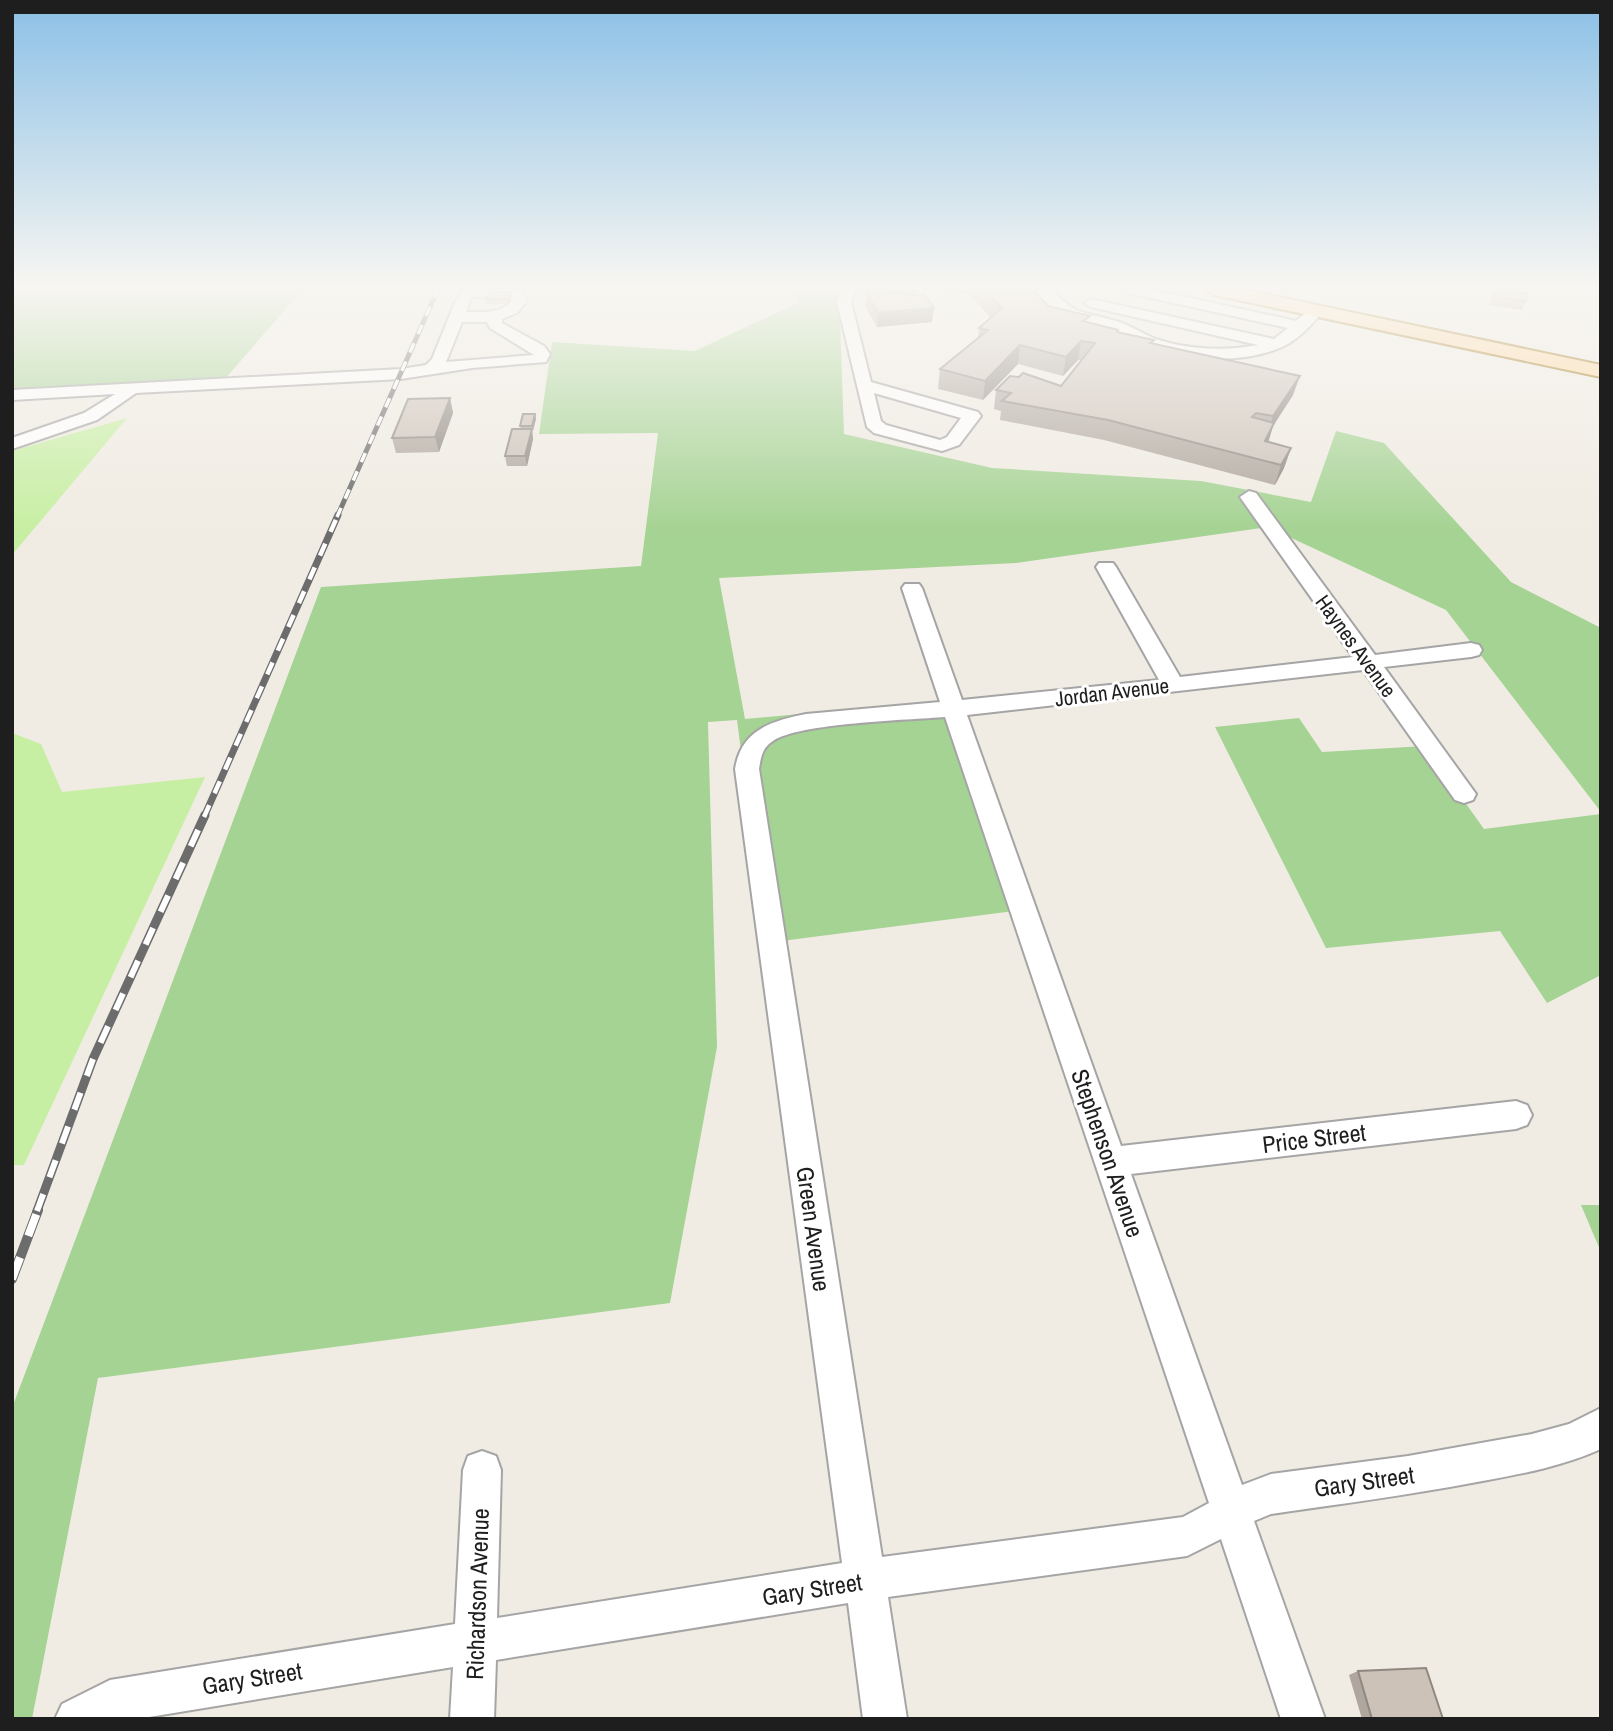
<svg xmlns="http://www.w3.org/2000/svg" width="1613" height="1731" viewBox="0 0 1613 1731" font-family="'Archivo Narrow',sans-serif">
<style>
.grass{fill:#c7efa3}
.forest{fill:#a5d393}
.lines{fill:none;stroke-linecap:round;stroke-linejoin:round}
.minor-casing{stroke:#a5a5a5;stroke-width:4}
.major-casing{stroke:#976900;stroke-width:4}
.minor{fill:#fff;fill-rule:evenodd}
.major{fill:#ffd598;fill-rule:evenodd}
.rail-far3-casing{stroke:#6c6c6c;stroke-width:5}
.rail-far2-casing{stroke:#6c6c6c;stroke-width:7}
.rail-far1-casing{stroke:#6c6c6c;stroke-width:9}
.rail-casing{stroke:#6c6c6c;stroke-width:10}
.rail-far3{stroke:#fff;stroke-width:3.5;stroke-dasharray:10;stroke-linecap:butt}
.rail-far2{stroke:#fff;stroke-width:4.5;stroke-dasharray:13;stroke-linecap:butt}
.rail-far1{stroke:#fff;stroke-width:6;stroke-dasharray:18;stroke-linecap:butt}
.rail{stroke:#fff;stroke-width:8;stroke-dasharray:23;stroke-linecap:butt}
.wall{fill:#afa79e}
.shaded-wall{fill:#8f8881}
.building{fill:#ccc2b8;stroke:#8f8881;stroke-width:2}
.labels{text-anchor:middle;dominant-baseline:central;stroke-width:6;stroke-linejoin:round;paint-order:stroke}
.street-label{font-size:21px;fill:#1e1e1e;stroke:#fff}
.near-street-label{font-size:24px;fill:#1e1e1e;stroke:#fff}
</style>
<rect width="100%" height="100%" fill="#f0ece3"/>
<path class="grass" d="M 127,418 L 12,555 L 12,451 Z
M 12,733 L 41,744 L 62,792 L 205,777 L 24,1165 L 12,1165 Z"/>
<path class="forest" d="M 12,289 L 303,289 L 224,380 L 12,393 Z
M 791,289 L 839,289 L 844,434 L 992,468 L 1201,481 L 1311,502 L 1336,431 L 1384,443 L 1511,582 L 1601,628 L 1601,812 L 1446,610 L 1268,527 L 1016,563 L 719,578 L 745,719 L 953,700 L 1022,910 L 766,943 L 737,720 L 708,722 L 717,1047 L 670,1303 L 98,1378 L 32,1719 L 12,1719 L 12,1408 L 321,587 L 641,566 L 658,433 L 539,434 L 552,342 L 695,351 L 799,302 Z
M 1299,718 L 1322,752 L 1425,746 L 1484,829 L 1601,814 L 1601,975 L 1547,1003 L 1500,931 L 1326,948 L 1215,727 Z
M 1581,1205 L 1601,1205 L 1601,1252 Z"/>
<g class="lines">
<defs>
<path id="minor" d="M 464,289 L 510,289 L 522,292 L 527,301 L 517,313 L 502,319 L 502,323 L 544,346 L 550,354 L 546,362 L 472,368 L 401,379 L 136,393 L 97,420 L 12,449 L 12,438 L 84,413 L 115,394 L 12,400 L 12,390 L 401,369 L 426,365 L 432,359 L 456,300 L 461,296 L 459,293 ZM 503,296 L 512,301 C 500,314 483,312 466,312 L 470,300 L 469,297 ZM 462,322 L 487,322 L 490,328 L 534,355 L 446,362 Z
M 841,289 L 856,289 L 851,302 L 871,382 L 978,412 L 981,416 L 959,445 L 942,451 L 874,433 L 867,427 L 837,302 ZM 874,393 L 961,418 L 947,437 L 940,440 L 886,425 L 881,421 Z
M 1035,289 L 1050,289 C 1080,318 1080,310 1116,321 C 1130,325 1143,334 1156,339 C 1187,350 1226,351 1258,345 L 1091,307 L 1084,303 L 1091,299 L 1274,339 L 1288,328 L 1128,293 L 1121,289 L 1149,289 L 1296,321 L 1311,308 L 1321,308 L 1323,311 C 1314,323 1297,340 1284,346 C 1244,365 1187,361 1147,346 C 1133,341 1121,333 1107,328 C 1071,317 1061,322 1035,289 Z
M 1249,491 L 1256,493 L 1375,655 L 1471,643 L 1479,645 L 1482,650 L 1479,655 L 1471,657 L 1384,667 L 1476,794 L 1473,800 L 1464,803 L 1455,800 L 1363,670 L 967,715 L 1121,1146 L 1516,1101 L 1527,1105 L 1532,1115 L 1527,1125 L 1516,1129 L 1131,1174 L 1242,1485 L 1271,1474 L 1408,1456 L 1532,1434 L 1569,1424 L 1601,1408 L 1601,1449 C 1561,1467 1520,1474 1477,1482 C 1409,1495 1340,1504 1271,1514 L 1254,1521 L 1325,1719 L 1281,1719 L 1221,1539 L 1187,1556 L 888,1597 L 907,1719 L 863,1719 L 848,1603 L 496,1660 L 494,1719 L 450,1719 L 453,1667 L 137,1719 L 55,1719 L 62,1704 L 110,1680 L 455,1624 L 463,1470 L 468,1456 L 482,1451 L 496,1456 L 501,1470 L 497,1618 L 842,1563 L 735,769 C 741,730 771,721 806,714 L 940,702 L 902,588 L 905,584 L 919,584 L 922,588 L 962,700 L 1159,680 L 1096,567 L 1099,563 L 1113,563 L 1116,567 L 1180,677 L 1353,657 L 1240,497 ZM 945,717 L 1209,1503 L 1183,1517 L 882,1557 L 759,769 C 761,757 762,748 773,741 C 799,723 908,720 945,717 Z"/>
<path id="major" d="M 1205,289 L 1241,289 L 1601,365 L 1601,377 L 1214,295 Z"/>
</defs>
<use href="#minor" class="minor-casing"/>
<use href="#major" class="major-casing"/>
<use href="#minor" class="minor"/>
<use href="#major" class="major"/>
<defs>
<path id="rail-far3" d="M 337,517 L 438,289"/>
<path id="rail-far2" d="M 204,817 L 338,515"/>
<path id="rail-far1" d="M 37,1211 L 93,1059 L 205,815"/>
<path id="rail" d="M 12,1279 L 38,1210"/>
</defs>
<use href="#rail-far3" class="rail-far3-casing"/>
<use href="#rail-far2" class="rail-far2-casing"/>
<use href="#rail-far1" class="rail-far1-casing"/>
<use href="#rail" class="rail-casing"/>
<use href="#rail-far3" class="rail-far3"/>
<use href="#rail-far2" class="rail-far2"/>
<use href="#rail-far1" class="rail-far1"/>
<use href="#rail" class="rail"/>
</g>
<path class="wall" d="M 875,289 L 920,289 L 912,295 L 934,308 L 932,322 L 877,327 L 865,306 L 866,292 L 883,291 Z
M 941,289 L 1032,289 L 1048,306 L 1088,323 L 1153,344 L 1293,395 L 1273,426 L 1268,442 L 1291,448 L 1284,468 L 1275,485 L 1104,440 L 1000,420 L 1001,411 L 994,409 L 996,390 L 1061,386 L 1081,360 L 1078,360 L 1063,376 L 1018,364 L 983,400 L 938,389 L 940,369 L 978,338 L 979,328 L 991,318 L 970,295 Z
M 1494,289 L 1526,301 L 1522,310 L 1489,305 L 1491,298 Z
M 511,292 L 512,296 L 509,304 L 487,304 L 486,299 Z
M 450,398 L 453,413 L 439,452 L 396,453 L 392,438 Z
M 535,414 L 536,419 L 532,431 L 533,439 L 527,466 L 507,466 L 505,456 L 521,429 L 520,426 Z
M 1358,1671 L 1443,1719 L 1362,1719 L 1349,1675 Z"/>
<path class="shaded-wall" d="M 910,289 L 920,289 L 910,297 Z
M 511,292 L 512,296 L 509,304 L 508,299 Z
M 934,308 L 932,322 L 877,327 L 878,313 Z
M 1081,341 L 1078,360 L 1063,376 L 1066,357 Z
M 1020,345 L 1018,364 L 983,400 L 985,381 Z
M 1300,376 L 1293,395 L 1273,426 L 1268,443 L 1258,461 L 1273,416 Z
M 450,398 L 453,413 L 439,452 L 435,437 Z
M 535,414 L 536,419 L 533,431 L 532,426 Z
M 532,429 L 533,439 L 527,466 L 525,456 Z
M 1291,448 L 1284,468 L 1275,485 L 1281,465 Z"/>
<path class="building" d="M 984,289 L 1032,289 L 1048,306 L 1090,316 L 1083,321 L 1118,330 L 1117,332 L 1154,340 L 1150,343 L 1300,376 L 1273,416 L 1256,413 L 1252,417 L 1274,423 L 1265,441 L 1291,448 L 1281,465 L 1108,420 L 1002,401 L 1011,393 L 996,390 L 1010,376 L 1019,377 L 1023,373 L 1061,386 L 1095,343 L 1081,341 L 1066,357 L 1020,345 L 985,381 L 940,369 L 988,330 L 979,328 L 1002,308 Z
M 1494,289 L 1527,294 L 1526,301 L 1493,296 Z
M 891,290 L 892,293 L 904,292 L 907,296 L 924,294 L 934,308 L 878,313 L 866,292 Z
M 490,292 L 511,292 L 508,299 L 486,299 Z
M 450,398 L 435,437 L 392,438 L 408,399 Z
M 523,414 L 535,414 L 532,426 L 520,426 Z
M 512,429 L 532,429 L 525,456 L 505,456 Z
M 1426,1668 L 1443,1719 L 1372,1719 L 1358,1671 Z"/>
<linearGradient id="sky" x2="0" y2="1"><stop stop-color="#8bc0e6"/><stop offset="0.54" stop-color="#f8f6f2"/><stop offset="1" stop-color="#f8f6f2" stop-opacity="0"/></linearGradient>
<rect width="1613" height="531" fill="url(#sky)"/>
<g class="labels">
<g class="street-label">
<text transform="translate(1356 646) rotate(54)">Haynes Avenue</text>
<text transform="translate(1112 692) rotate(-7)">Jordan Avenue</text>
</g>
<g class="near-street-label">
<text transform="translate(1314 1138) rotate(-7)">Price Street</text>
<text transform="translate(1108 1153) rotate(71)">Stephenson Avenue</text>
<text transform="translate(814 1229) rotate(82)">Green Avenue</text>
<text transform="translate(1364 1481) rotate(-8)">Gary Street</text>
<text transform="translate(812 1589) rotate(-9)">Gary Street</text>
<text transform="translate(477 1594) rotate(-88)">Richardson Avenue</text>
<text transform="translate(252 1678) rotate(-9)">Gary Street</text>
</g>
</g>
<rect width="1613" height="1731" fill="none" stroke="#1e1e1e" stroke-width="28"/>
</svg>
